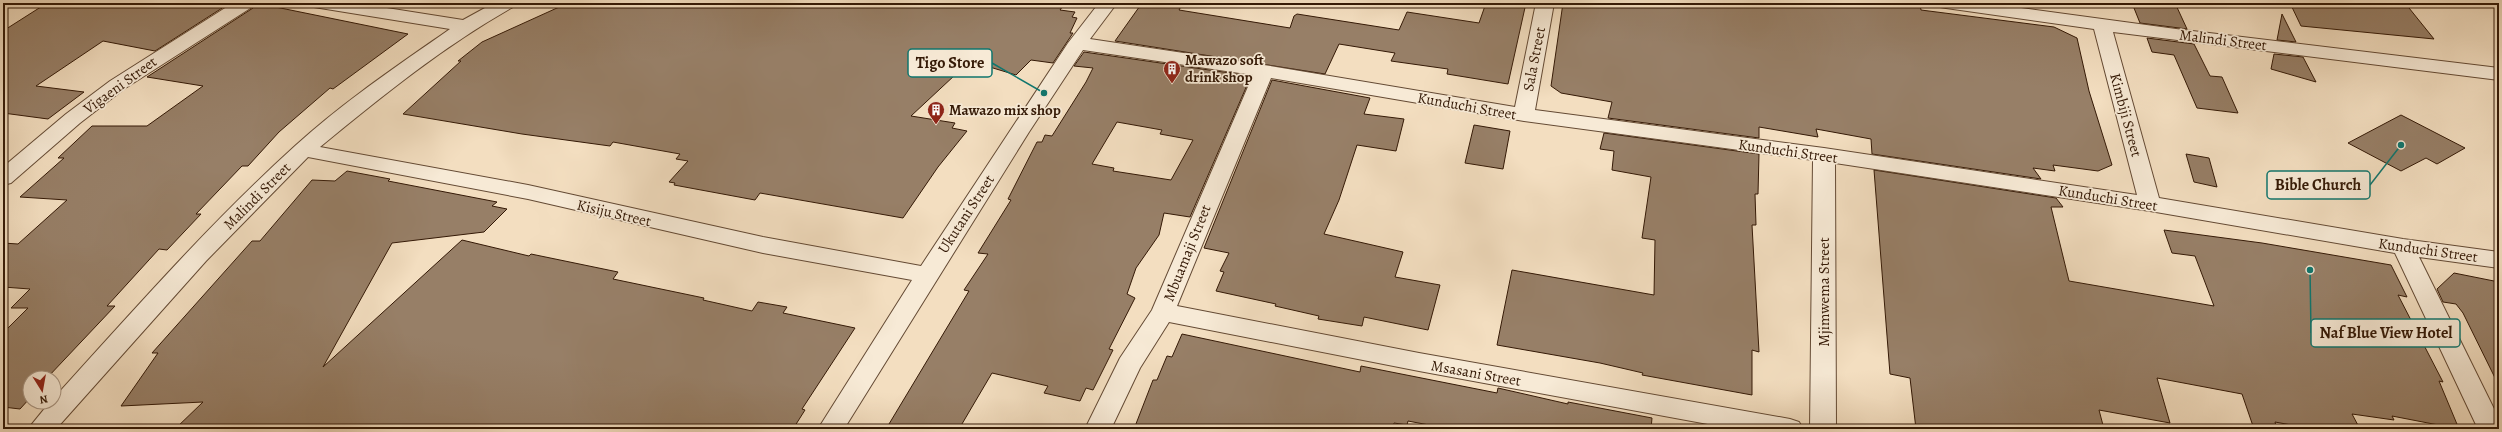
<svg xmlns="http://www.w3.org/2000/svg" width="2502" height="432" viewBox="0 0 2502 432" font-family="Alegreya,serif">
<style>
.building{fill:#977f67;stroke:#341906;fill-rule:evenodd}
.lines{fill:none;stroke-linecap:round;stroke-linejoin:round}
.street-casing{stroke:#644a34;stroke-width:2}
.street{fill:#f7ead6;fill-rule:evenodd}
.labels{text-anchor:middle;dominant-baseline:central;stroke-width:3.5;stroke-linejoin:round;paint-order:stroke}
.street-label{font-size:15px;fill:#341906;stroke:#f7ead6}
.poi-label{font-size:15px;font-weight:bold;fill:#341906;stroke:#f7ead6;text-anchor:start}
.leader{fill:none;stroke:#0f766e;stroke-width:1.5}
.callout-dot{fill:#0f766e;stroke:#f7ead6;stroke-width:1.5}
.callout{fill:#f7ead6;stroke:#0f766e;stroke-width:1.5}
.callout-label{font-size:16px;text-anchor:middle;font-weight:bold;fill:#341906}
</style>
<rect width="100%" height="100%" fill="#f3dec0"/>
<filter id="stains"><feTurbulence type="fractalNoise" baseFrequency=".005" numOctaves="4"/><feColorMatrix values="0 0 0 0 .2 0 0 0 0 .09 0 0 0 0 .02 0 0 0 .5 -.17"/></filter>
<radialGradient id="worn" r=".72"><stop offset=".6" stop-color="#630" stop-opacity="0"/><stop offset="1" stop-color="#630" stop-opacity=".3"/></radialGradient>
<path class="building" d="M 47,3 L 230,3 L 155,51 L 103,41 L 36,86 L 84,92 L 48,119 L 3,113 L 3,31 Z
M 256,3 L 408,34 L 333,89 L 330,88 L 279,132 L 248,166 L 242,166 L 196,214 L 201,214 L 167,250 L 159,249 L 107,306 L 115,306 L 47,378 L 30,378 L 30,398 L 20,409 L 3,407 L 3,333 L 28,308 L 11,308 L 30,289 L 3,287 L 3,243 L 18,244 L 67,200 L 20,197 L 64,158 L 58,158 L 92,126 L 147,126 L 203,86 L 147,77 L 253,8 Z
M 568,3 L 1065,3 L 1060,10 L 1075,12 L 1072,17 L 1077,18 L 1070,33 L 1073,33 L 1053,63 L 1031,60 L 1016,75 L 970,61 L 911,116 L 955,123 L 952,128 L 967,131 L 938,167 L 903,218 L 760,193 L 755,200 L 674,185 L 675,183 L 669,182 L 688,161 L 676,159 L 680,154 L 613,142 L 610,146 L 522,134 L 403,114 L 461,61 L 458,61 L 482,42 Z
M 1142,3 L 1183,3 L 1179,10 L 1290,28 L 1294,16 L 1297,14 L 1399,30 L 1407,12 L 1479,23 L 1486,3 L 1526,3 L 1508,84 L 1447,74 L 1448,69 L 1391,61 L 1395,53 L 1339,44 L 1325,74 L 1115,41 Z
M 1563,3 L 1905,3 L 1920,5 L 1921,10 L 2054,27 L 2077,38 L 2089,91 L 2112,165 L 2098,171 L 2053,165 L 2055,171 L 2033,168 L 2041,179 L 1872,154 L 1871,139 L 1816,129 L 1818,137 L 1759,127 L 1759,138 L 1608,118 L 1612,102 L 1561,93 L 1551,86 Z
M 2132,3 L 2175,3 L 2187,29 L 2140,23 Z
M 2290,3 L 2405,3 L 2434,39 L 2301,26 Z
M 2282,14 L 2296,42 L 2277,40 Z
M 2147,38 L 2194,44 L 2210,76 L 2222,77 L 2238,113 L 2197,108 L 2174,55 L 2152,52 Z
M 1084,52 L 1251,76 L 1190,217 L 1164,213 L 1159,235 L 1136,268 L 1127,294 L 1135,298 L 1109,349 L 1113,350 L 1093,390 L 1086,388 L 1080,401 L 1044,393 L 1048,386 L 992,373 L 959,429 L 886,429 L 969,291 L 964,290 L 988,254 L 978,253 L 1011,200 L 1008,199 L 1037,142 L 1042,142 L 1045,135 L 1052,136 L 1086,82 L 1093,68 L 1074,66 ZM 1117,122 L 1162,130 L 1160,134 L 1193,140 L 1171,180 L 1113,171 L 1114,168 L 1092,164 Z
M 2274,54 L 2303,57 L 2316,82 L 2271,69 Z
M 1272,80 L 1370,98 L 1364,114 L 1404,119 L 1396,151 L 1357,145 L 1339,200 L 1324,234 L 1403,252 L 1395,277 L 1440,285 L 1428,330 L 1364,317 L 1362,326 L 1318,319 L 1319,316 L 1275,306 L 1276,304 L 1216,291 L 1224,272 L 1220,271 L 1229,253 L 1204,248 Z
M 2401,115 L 2465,148 L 2437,164 L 2426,158 L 2401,171 L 2348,143 Z
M 1474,125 L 1510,131 L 1503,169 L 1465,163 Z
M 1604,133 L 1759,154 L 1758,194 L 1755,194 L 1756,225 L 1752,225 L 1759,352 L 1752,350 L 1752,395 L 1642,375 L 1643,373 L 1600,363 L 1497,345 L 1512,270 L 1654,295 L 1655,240 L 1642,238 L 1651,177 L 1612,170 L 1614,151 L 1600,149 Z
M 2186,154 L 2209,158 L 2217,187 L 2194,182 Z
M 1874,170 L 2056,198 L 2063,207 L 2051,207 L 2069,281 L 2214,306 L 2195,256 L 2172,253 L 2164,230 L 2262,243 L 2391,265 L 2407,297 L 2398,295 L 2443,382 L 2439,381 L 2459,429 L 2392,416 L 2394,420 L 2352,414 L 2360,429 L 2313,429 L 2275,422 L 2277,429 L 2254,429 L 2242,394 L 2157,378 L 2170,423 L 2099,410 L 2104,429 L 1916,429 L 1910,378 L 1890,374 Z
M 347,171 L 390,179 L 388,181 L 497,202 L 492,206 L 507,209 L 484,232 L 392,243 L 323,367 L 462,240 L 529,256 L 531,254 L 618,272 L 613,279 L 704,298 L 703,300 L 752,311 L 758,302 L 787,307 L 783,313 L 855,328 L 802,409 L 805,410 L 793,429 L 175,429 L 203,402 L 121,406 L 158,353 L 152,353 L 252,241 L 260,241 L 312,180 L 335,181 Z
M 2454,273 L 2499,282 L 2499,386 L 2463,313 L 2456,304 L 2443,302 L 2437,289 Z
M 1182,334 L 1360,372 L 1361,366 L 1497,393 L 1498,388 L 1568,404 L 1568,402 L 1652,418 L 1651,429 L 1450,429 L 1408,421 L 1407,425 L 1394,423 L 1393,429 L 1191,429 L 1176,426 L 1175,429 L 1134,429 L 1153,380 L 1157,380 L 1167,356 L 1172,357 Z"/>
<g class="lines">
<defs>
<path id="street" d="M 233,3 L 255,3 L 252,7 L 124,89 L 80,123 L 11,183 L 3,185 L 3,167 L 66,114 L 110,81 Z
M 311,3 L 355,3 L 463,20 L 494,3 L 516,3 L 513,7 C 444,46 382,96 320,147 L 528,185 L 763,237 L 921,266 L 1068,43 L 1099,3 L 1117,3 L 1090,39 L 1264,65 L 1515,107 L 1536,3 L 1554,3 L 1535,110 L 1824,148 L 2137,195 L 2094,29 L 1946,8 L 1940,7 L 1937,3 L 1985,3 L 2176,29 L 2499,68 L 2499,80 L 2113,32 L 2159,198 L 2403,239 L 2499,252 L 2499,268 L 2419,257 L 2499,419 L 2499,429 L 2478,429 L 2395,253 L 2150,211 L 1835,163 L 1836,429 L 1810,429 L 1813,160 L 1524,121 L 1271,78 L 1177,306 L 1419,353 L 1790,419 L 1799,422 L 1803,429 L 1735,429 L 1419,371 L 1169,322 L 1140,368 L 1111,429 L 1085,429 L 1120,358 L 1152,310 L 1253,75 L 1083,50 L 1029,132 L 844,429 L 818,429 L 912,280 L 763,253 L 528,199 L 308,157 L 206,261 L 56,429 L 28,429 L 50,402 L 54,402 L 54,398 C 132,312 209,224 295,146 C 342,103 397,66 450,29 L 320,8 L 314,7 Z"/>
</defs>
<use href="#street" class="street-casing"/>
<use href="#street" class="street"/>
</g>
<defs>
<symbol id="building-pin" viewBox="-11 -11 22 30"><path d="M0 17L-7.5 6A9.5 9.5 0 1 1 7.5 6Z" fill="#8f2418" stroke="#f7ead6"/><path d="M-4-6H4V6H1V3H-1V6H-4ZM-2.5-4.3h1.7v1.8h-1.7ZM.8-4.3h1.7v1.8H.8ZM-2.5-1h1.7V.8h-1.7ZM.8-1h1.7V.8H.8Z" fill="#fff"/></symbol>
</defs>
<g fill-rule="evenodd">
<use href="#building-pin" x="1162" y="59" width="20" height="27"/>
<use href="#building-pin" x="926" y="100" width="20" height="27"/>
</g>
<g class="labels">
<g class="street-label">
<text transform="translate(2223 40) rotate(7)">Malindi Street</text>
<text transform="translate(1534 59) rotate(-79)">Sala Street</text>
<text transform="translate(120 85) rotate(-36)">Vigaeni Street</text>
<text transform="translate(1467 106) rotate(10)">Kunduchi Street</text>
<text transform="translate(2126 115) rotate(75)">Kimbiji Street</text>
<text transform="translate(1788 151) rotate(8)">Kunduchi Street</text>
<text transform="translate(257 196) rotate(-45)">Malindi Street</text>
<text transform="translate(2108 198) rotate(9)">Kunduchi Street</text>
<text transform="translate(614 213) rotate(13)">Kisiju Street</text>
<text transform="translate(966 214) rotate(-57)">Ukutani Street</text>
<text transform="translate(2428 250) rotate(8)">Kunduchi Street</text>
<text transform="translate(1187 253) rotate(-68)">Mbuamaji Street</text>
<text transform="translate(1824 292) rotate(-90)">Mjimwema Street</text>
<text transform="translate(1476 373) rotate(10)">Msasani Street</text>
</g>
<g class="poi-label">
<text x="1185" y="60">Mawazo soft<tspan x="1185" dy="17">drink shop</tspan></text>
<text x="949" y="110">Mawazo mix shop</text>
</g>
</g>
<path class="leader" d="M1044 93L992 63M2401 145L2370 185M2310 270L2311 333"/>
<g class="callout-dot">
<circle cx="1044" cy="93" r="4"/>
<circle cx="2401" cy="145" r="4"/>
<circle cx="2310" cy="270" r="4"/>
</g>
<g class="callout">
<rect x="908" y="49" width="84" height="28" rx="4"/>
<rect x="2267" y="171" width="103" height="28" rx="4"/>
<rect x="2311" y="319" width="149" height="28" rx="4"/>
</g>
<g class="callout-label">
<text x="950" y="68">Tigo Store</text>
<text x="2318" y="190">Bible Church</text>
<text x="2386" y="338">Naf Blue View Hotel</text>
</g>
<rect width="2502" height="432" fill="none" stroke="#f3dec0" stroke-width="16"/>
<rect x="4" y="4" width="2494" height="424" fill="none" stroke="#341906" stroke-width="2"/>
<rect x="8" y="8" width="2486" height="416" fill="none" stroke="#341906"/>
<g transform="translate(42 390) rotate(169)"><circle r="19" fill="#f7ead6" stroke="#a99683"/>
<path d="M0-3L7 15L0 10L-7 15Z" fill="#8f2418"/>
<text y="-6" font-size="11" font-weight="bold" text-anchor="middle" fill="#341906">N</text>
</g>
<rect width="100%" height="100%" filter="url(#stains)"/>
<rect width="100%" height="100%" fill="url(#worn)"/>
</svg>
